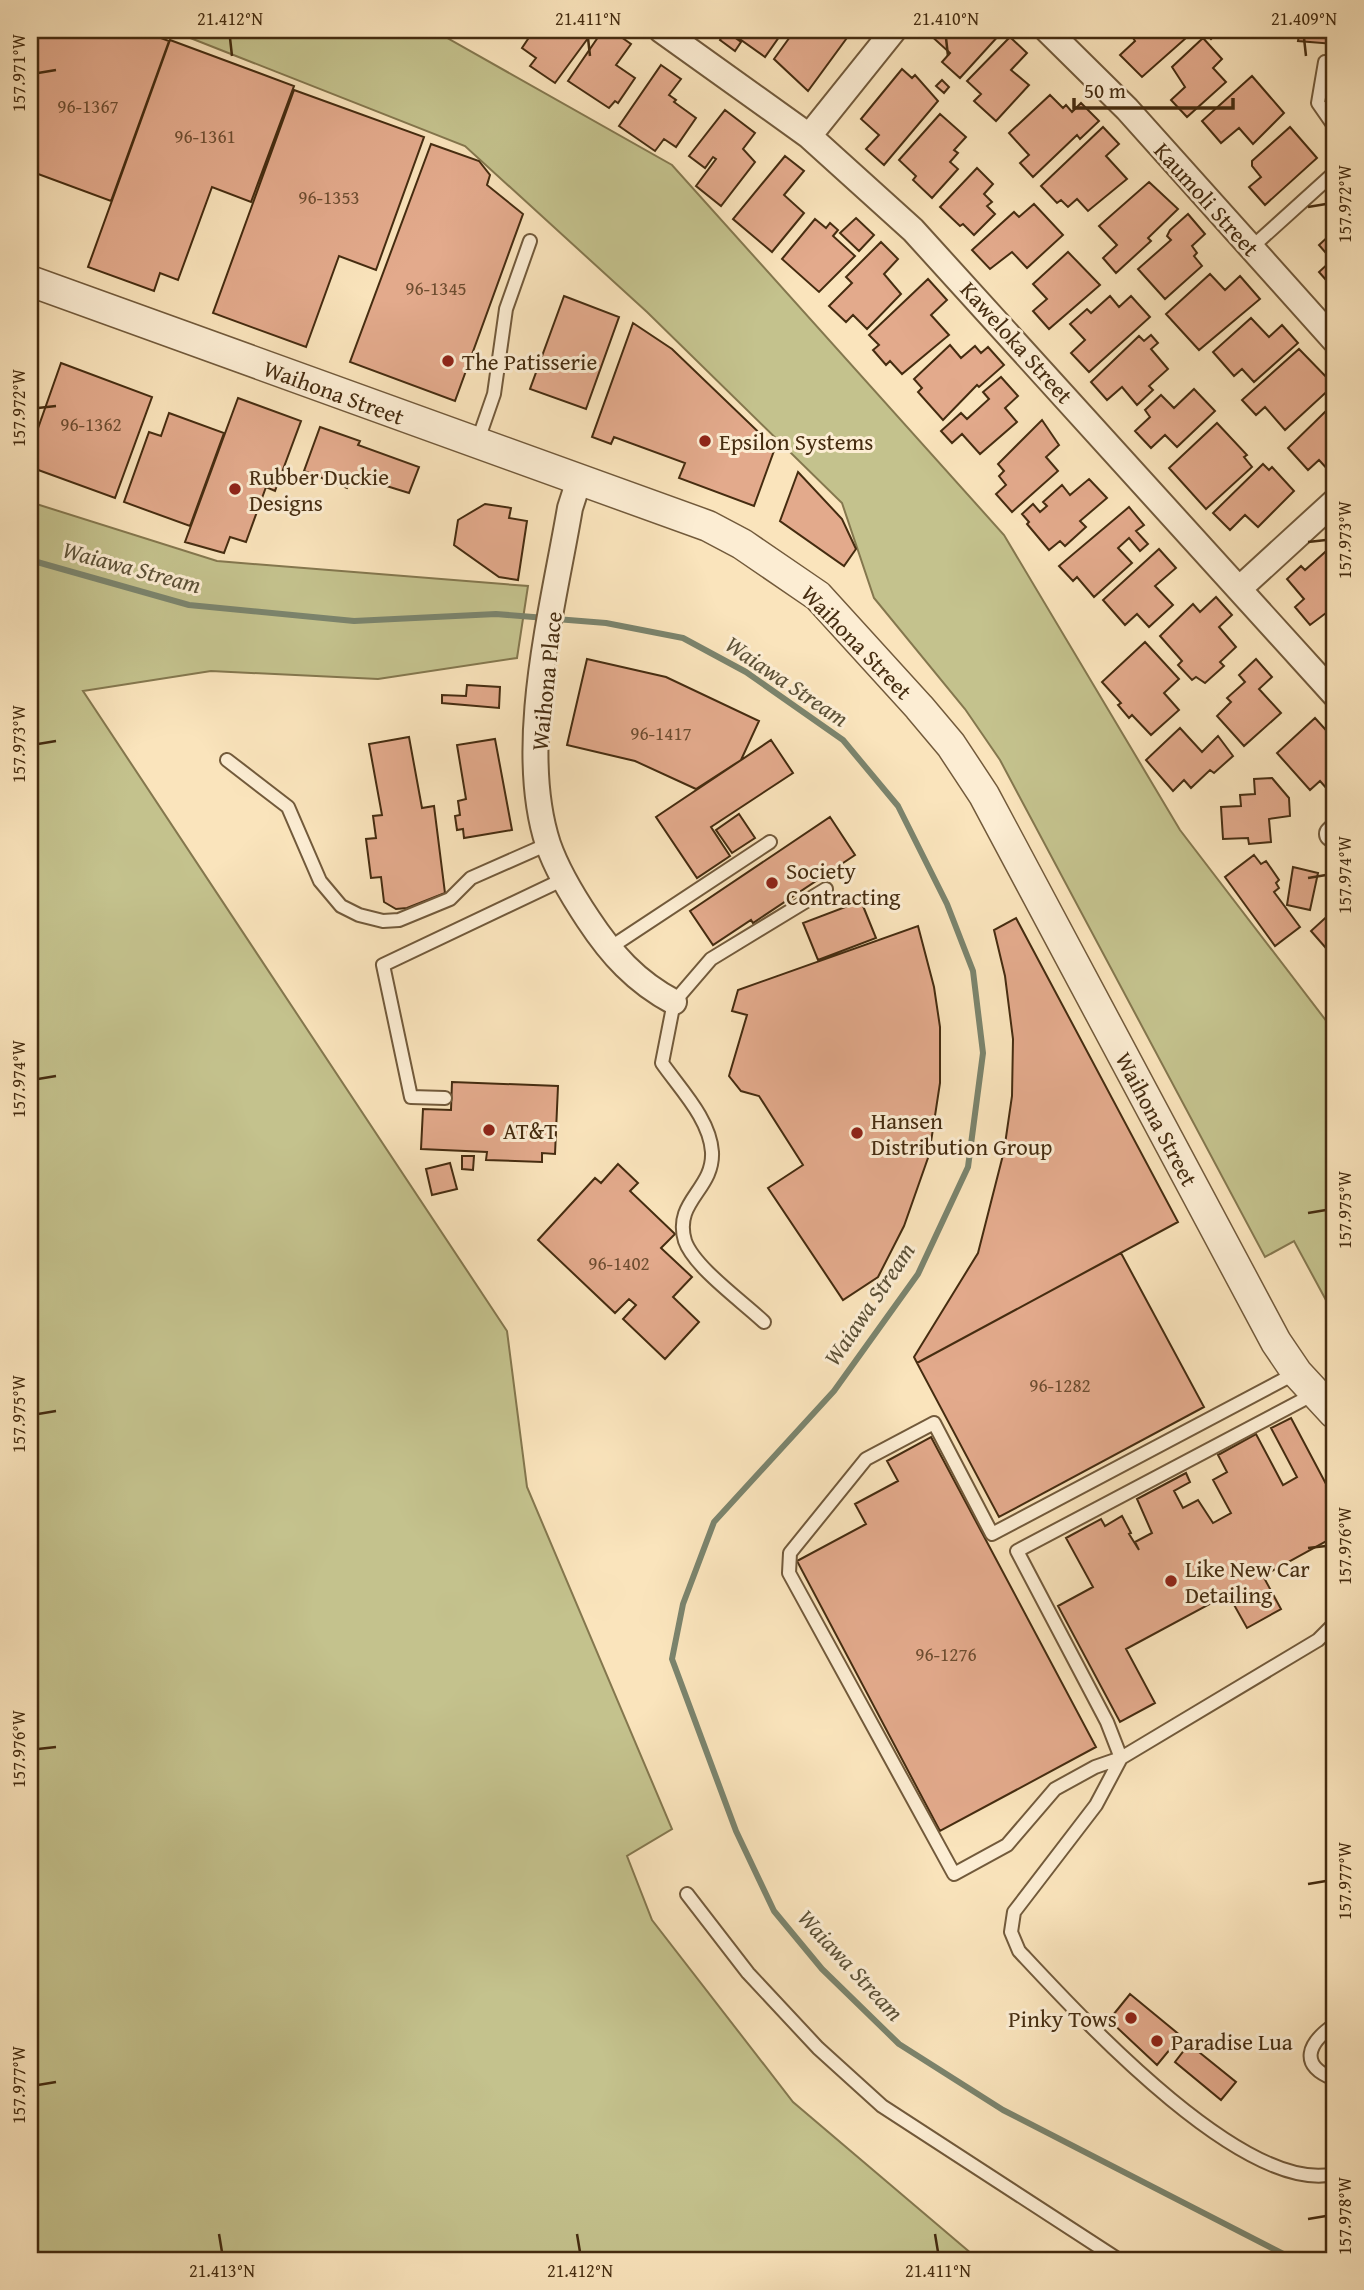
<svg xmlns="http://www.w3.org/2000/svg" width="1364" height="2290" viewBox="0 0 1364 2290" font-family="'Gentium Book Plus',serif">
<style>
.green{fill:#c4c28d;stroke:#84774e;stroke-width:2}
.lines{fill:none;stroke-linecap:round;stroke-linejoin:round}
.stream{stroke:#7b846d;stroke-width:6}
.building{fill:#e3aa8c;stroke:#452c10;stroke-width:2}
.service-casing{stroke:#725a3b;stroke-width:16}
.minor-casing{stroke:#725a3b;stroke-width:28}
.tertiary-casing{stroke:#725a3b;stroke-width:33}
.service{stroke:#fcedd3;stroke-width:12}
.minor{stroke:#fcedd3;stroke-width:24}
.tertiary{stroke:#fcedd3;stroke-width:30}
.ticks{fill:none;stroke:#452c10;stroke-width:2.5}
.poi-dot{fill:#8f2418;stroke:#fcedd3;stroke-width:2.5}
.labels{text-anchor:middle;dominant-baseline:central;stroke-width:6;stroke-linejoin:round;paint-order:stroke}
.number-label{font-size:19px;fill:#6c4c2f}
.street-label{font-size:23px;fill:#452c10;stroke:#fcedd3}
.poi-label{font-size:23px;fill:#452c10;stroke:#fcedd3;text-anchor:start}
.water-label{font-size:24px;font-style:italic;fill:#5c5137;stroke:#fcedd3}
.neatline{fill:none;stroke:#452c10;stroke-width:2.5}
.ticks-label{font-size:18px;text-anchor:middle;fill:#452c10}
</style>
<rect width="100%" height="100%" fill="#fae4bc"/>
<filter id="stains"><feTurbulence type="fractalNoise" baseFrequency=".00286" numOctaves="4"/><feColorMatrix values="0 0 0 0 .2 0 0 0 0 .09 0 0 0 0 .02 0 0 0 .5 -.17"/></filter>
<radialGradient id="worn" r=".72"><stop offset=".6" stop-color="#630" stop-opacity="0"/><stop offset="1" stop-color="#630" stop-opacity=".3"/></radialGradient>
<path class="green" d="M 170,30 L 433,30 L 672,165 L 1004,535 L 1180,830 L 1334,1031 L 1334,1315 L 1294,1241 L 1265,1257 L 1000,760 L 965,709 L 874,598 L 842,503 L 647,312 L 465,146 Z
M 30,502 L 217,561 L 528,586 L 517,658 L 378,679 L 211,671 L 83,691 L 507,1331 L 527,1487 L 672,1829 L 627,1856 L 652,1920 L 793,2102 L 979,2260 L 30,2260 Z"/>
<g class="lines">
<path class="stream" d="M 30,560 L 189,605 L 354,621 L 496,614 L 546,618
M 556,619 L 606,623 L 683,638 L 746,672 L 843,740 L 898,806 L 947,904 L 973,971 L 983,1053 L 968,1167 L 918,1274 L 834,1391 L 714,1522 L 683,1604 L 672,1659 L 736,1831 L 774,1911 L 822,1969 L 899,2044 L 1003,2110 L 1295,2260"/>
</g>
<path class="building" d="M 30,30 L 139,30 L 169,41 L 111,201 L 30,171 Z
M 534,30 L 594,30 L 555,83 L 530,66 L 536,58 L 522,48 Z
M 603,30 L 611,30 L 631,44 L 616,65 L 635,78 L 618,103 L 615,101 L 609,108 L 568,81 Z
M 727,30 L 784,30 L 765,57 Z
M 795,30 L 852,31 L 808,91 L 774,59 Z
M 931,30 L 966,30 L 966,33 L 969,30 L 998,30 L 1001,33 L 960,78 L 942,62 L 950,53 L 928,33 Z
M 1195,30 L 1142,77 L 1120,55 L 1135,41 L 1128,30 Z
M 1206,30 L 1213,30 L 1216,34 L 1211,39 L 1204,32 Z
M 1300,30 L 1334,30 L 1334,44 L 1298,41 Z
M 726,31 L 741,42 L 735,51 L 720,40 Z
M 1010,37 L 1027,53 L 1011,70 L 1029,85 L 996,121 L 974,101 L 981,94 L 967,81 Z
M 1203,38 L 1222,59 L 1213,68 L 1226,82 L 1187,117 L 1171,100 L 1185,87 L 1172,67 Z
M 170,40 L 294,86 L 251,202 L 212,187 L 178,280 L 160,273 L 154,291 L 88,267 Z
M 661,65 L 681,79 L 669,95 L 676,100 L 674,102 L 696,118 L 676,147 L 664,139 L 655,151 L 619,126 Z
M 902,69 L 912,78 L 915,75 L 938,101 L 884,165 L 866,149 L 879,135 L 861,119 Z
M 1252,76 L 1284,113 L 1253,144 L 1239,128 L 1221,143 L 1202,121 Z
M 942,80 L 949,87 L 944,93 L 936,86 Z
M 294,90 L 424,137 L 376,270 L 339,256 L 306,347 L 213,313 Z
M 1050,95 L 1063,108 L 1066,105 L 1072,112 L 1081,103 L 1099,121 L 1080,139 L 1077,135 L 1033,177 L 1020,163 L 1029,155 L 1009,133 Z
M 725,110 L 755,133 L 743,149 L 755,162 L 721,206 L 696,186 L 716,159 L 713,157 L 705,168 L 689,156 Z
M 940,114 L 966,137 L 954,150 L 958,153 L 950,162 L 958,169 L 932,198 L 913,180 L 916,176 L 899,160 Z
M 1103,127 L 1119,144 L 1106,156 L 1127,179 L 1088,211 L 1077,199 L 1068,207 L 1061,200 L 1057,203 L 1041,186 Z
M 1290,127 L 1317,158 L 1265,205 L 1249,187 L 1261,177 L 1252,166 L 1252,161 Z
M 431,144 L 479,161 L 490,175 L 487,185 L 523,214 L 455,401 L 350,362 Z
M 785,156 L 804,171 L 784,195 L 804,213 L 772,252 L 733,219 Z
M 977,168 L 993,184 L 984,194 L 992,202 L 987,206 L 995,214 L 974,235 L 963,224 L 960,226 L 940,207 Z
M 1149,182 L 1178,209 L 1148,238 L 1151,241 L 1116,273 L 1103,258 L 1117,245 L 1099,226 Z
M 1034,204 L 1063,235 L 1027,268 L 1012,252 L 990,269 L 972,250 L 1014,212 L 1019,217 Z
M 1188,214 L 1205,234 L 1192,246 L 1197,253 L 1194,256 L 1202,266 L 1165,299 L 1138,269 L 1171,240 L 1167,236 L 1170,230 Z
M 856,218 L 874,235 L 859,251 L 840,233 Z
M 815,219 L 826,228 L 830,223 L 838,230 L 833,236 L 855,256 L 819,292 L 782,259 Z
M 1334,231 L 1334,289 L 1319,272 L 1332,260 L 1319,245 Z
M 881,242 L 898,259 L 884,274 L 901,294 L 867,329 L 853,315 L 846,322 L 829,306 L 852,283 L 846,277 Z
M 1068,252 L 1100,285 L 1049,329 L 1033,311 L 1047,299 L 1033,284 Z
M 1210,274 L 1225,290 L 1240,276 L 1260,299 L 1199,350 L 1166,314 Z
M 928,279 L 947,300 L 931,315 L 949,335 L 902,374 L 890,361 L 886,365 L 873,350 L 879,345 L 869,335 Z
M 564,296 L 619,317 L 586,409 L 530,389 Z
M 1110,296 L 1119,307 L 1131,296 L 1150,317 L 1089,372 L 1071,353 L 1085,340 L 1070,324 L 1087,309 L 1091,313 Z
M 1251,318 L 1269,337 L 1282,325 L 1298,343 L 1254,382 L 1242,369 L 1234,376 L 1213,352 Z
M 633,323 L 672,349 L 775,448 L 754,506 L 679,478 L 685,463 L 614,437 L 611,444 L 592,437 Z
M 1151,335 L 1158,343 L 1151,349 L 1168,369 L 1149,386 L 1153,390 L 1137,405 L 1122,387 L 1107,400 L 1091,382 L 1139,336 L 1144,341 Z
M 950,345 L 961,358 L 975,346 L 981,353 L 988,347 L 1004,365 L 979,387 L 977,385 L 943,420 L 918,392 L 922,388 L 914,379 Z
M 1299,349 L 1334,385 L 1285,430 L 1265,407 L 1256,415 L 1242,400 Z
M 61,363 L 152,397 L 115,498 L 30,467 L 30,451 Z
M 1001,377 L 1018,396 L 1005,408 L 1017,422 L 980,454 L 962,434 L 952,443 L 941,431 L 961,413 L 967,419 L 989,399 L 983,392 Z
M 1194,389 L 1215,411 L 1177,447 L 1165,435 L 1151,448 L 1135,431 L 1150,417 L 1145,410 L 1161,395 L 1174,408 Z
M 238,398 L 301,421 L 275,491 L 266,487 L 246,542 L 230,537 L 224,553 L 185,542 Z
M 1328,409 L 1334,416 L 1334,468 L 1330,472 L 1319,460 L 1308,470 L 1288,448 Z
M 169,413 L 224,433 L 190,526 L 124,502 L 149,432 L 161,436 Z
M 1042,420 L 1059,445 L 1046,457 L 1058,471 L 1012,512 L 996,494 L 1006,485 L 999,476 L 1004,471 L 998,464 Z
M 1217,423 L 1247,455 L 1244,457 L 1252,467 L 1206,509 L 1169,468 Z
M 320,427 L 360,441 L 358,445 L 419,467 L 409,493 L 351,475 L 347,488 L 304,471 Z
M 1263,464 L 1269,470 L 1272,467 L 1294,491 L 1258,527 L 1245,515 L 1230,530 L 1213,513 Z
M 798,472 L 842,519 L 856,549 L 844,566 L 780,521 Z
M 1089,479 L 1107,498 L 1080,521 L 1086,527 L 1065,546 L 1060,541 L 1049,550 L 1027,524 L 1029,522 L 1022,514 L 1033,504 L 1040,512 L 1047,506 L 1043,502 L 1062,485 L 1070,495 Z
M 485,504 L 511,508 L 509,518 L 527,521 L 518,580 L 499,577 L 454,545 L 458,520 Z
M 1129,507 L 1144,525 L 1136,531 L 1148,544 L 1140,551 L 1129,538 L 1118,548 L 1132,563 L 1094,597 L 1077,577 L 1073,581 L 1059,566 Z
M 1334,544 L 1334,607 L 1310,625 L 1295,607 L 1304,599 L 1287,579 L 1301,566 L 1305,570 Z
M 1159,549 L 1176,568 L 1155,586 L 1173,605 L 1149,627 L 1137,614 L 1125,625 L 1103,600 Z
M 1216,597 L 1232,615 L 1219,627 L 1236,647 L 1220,662 L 1224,666 L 1205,683 L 1196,677 L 1192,680 L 1178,665 L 1182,661 L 1160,636 L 1193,604 L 1200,612 Z
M 1145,642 L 1179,679 L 1164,693 L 1179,710 L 1151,735 L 1132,715 L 1129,718 L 1118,705 L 1121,703 L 1102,682 Z
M 587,659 L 666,677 L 759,721 L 741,760 L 696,789 L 635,761 L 567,745 Z
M 1256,659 L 1272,677 L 1259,689 L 1281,713 L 1244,746 L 1217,716 L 1231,702 L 1227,698 L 1245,682 L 1239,675 Z
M 467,685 L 500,687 L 499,708 L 442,703 L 442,695 L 466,696 Z
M 1315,718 L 1334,739 L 1334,785 L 1328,790 L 1320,781 L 1310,790 L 1277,753 Z
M 1180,728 L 1202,752 L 1218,736 L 1233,756 L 1214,773 L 1210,770 L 1191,788 L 1184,780 L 1173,791 L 1146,760 Z
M 409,737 L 422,808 L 434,806 L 445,893 L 407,908 L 396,909 L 384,902 L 381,877 L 371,878 L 366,839 L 376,838 L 373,816 L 382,815 L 369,744 Z
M 495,739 L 512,830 L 464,838 L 463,829 L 457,830 L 455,816 L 460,815 L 458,801 L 466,799 L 457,745 Z
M 771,740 L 793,773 L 711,827 L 730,856 L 697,878 L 656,817 Z
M 1272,778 L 1289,798 L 1290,816 L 1269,819 L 1271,842 L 1249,844 L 1248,838 L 1223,839 L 1221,807 L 1241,806 L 1240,795 L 1255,794 L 1254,779 Z
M 739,814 L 755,838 L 732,853 L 716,830 Z
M 830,817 L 855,855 L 753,923 L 751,920 L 713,945 L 690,911 Z
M 1254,855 L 1261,864 L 1266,861 L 1279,880 L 1276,883 L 1279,888 L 1274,892 L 1300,927 L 1275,946 L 1225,877 Z
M 1293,867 L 1318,873 L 1310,910 L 1287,905 Z
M 861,901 L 876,938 L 818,960 L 803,923 Z
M 1334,910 L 1334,953 L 1332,955 L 1311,931 Z
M 1016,918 L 1178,1222 L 917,1363 L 914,1357 L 978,1253 L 1004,1151 L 1012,1096 L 1013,1039 L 1005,976 L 994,930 Z
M 918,926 L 934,987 L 940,1027 L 940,1083 L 929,1155 L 904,1226 L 878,1277 L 843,1300 L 768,1188 L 803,1165 L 759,1096 L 741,1091 L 729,1076 L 747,1015 L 732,1011 L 738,990 Z
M 452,1082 L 558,1086 L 555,1154 L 542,1153 L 542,1162 L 486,1160 L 487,1152 L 421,1149 L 423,1109 L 451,1110 Z
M 462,1156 L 474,1156 L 473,1170 L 462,1169 Z
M 450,1163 L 457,1189 L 432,1195 L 426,1169 Z
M 618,1164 L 638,1183 L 630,1191 L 675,1234 L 661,1248 L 692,1277 L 673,1297 L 699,1322 L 665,1359 L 623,1319 L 636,1305 L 629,1299 L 615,1313 L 538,1240 L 595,1178 L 601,1183 Z
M 1121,1253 L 1204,1407 L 999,1517 L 917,1363 Z
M 1291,1418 L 1334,1499 L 1334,1537 L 1263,1576 L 1281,1609 L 1247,1628 L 1228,1594 L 1126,1649 L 1155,1703 L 1120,1722 L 1058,1606 L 1093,1587 L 1066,1538 L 1101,1519 L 1105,1526 L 1122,1516 L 1131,1533 L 1129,1534 L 1139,1550 L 1135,1542 L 1152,1533 L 1137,1499 L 1186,1473 L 1190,1482 L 1174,1491 L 1183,1508 L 1198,1500 L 1213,1523 L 1231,1513 L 1213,1480 L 1227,1472 L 1218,1455 L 1256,1434 L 1283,1485 L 1297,1477 L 1271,1428 Z
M 931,1437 L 1096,1747 L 940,1831 L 797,1561 L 866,1524 L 855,1504 L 898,1481 L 887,1461 Z
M 1130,1994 L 1181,2036 L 1157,2065 L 1109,2020 Z
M 1189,2044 L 1236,2082 L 1221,2100 L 1175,2062 Z"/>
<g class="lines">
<defs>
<path id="service" d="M 1325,62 L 1318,103 L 1334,126
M 1251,248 L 1334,173
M 477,443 L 494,394 L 506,309 L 530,241
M 227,760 L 288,807 L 320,881 L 341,906 L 359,915 L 383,921 L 399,920 L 450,899 L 471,878 L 548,844
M 608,949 L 770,842
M 445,1098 L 411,1097 L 383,965 L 564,879
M 764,1322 C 743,1302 694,1267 685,1241 C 673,1201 714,1190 712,1152 C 710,1119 680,1089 662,1063 L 674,1002 L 711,959 L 826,889
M 1296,1373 L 992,1534 L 934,1423 L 866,1459 L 790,1553 L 789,1573 L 954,1874 L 1007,1845 L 1055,1789 L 1095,1767 L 1121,1758 L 1107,1722 L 1017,1551 L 1314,1394
M 1334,1624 L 1318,1640 L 1121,1758 L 1096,1805 L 1014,1912 L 1011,1932 L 1019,1951 C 1078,2014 1243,2195 1334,2174
M 687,1894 L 748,1973 L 818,2048 L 882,2106 L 1119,2260
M 1334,2025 C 1308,2043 1298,2065 1334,2079"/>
<path id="minor" d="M 661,30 L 809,136 L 913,230 L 1334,694
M 1047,30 L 1127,109 L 1334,340
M 809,136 L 894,30
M 579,480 L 570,508 C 553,608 516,746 548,844 C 557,870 572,895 588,919 C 611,954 636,982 674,1002
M 1239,589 L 1334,502
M 1332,834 L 1334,832"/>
<path id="tertiary" d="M 30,281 L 708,526 L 742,544 L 818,596 L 919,707 L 951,745 L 984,795 L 1276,1342 L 1297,1373 L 1334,1413"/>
</defs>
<use href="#service" class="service-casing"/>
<use href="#minor" class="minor-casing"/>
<use href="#tertiary" class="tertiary-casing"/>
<use href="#service" class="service"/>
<use href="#minor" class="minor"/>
<use href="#tertiary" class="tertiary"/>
</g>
<path class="ticks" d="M 230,38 L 232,56M 588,38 L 590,56M 946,38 L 948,56M 1304,38 L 1306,56M 38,73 L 56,70M 1308,207 L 1326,204M 38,408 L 56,406M 1308,542 L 1326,540M 38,744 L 56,741M 1308,878 L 1326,875M 38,1079 L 56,1076M 1308,1213 L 1326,1210M 38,1414 L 56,1411M 1308,1548 L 1326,1546M 38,1749 L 56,1747M 1308,1884 L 1326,1881M 38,2085 L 56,2082M 1308,2219 L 1326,2216M 219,2234 L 222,2252M 577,2234 L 580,2252M 935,2234 L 938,2252"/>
<g class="poi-dot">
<circle cx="448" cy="361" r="7"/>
<circle cx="705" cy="441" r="7"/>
<circle cx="235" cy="489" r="7"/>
<circle cx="772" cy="883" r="7"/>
<circle cx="489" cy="1130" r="7"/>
<circle cx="857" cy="1133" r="7"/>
<circle cx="1171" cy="1581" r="7"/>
<circle cx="1131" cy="2018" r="7"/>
<circle cx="1157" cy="2041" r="7"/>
</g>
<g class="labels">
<g class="number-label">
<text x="88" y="106">96-1367</text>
<text x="205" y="136">96-1361</text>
<text x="329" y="197">96-1353</text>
<text x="436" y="288">96-1345</text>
<text x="91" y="424">96-1362</text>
<text x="661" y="733">96-1417</text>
<text x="619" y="1263">96-1402</text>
<text x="1060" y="1385">96-1282</text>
<text x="946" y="1654">96-1276</text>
</g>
<g class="street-label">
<text transform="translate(1207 199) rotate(48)">Kaumoli Street</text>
<text transform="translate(1017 342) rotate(48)">Kaweloka Street</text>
<text transform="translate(334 392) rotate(20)">Waihona Street</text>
<text transform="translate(857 642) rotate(46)">Waihona Street</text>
<text transform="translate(546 681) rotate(-84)">Waihona Place</text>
<text transform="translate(1157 1119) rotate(62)">Waihona Street</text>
</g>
<g class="poi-label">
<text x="462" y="361">The Patisserie</text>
<text x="719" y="441">Epsilon Systems</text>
<text x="249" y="476">Rubber Duckie<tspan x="249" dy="26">Designs</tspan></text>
<text x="786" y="870">Society<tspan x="786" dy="26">Contracting</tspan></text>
<text x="871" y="1120">Hansen<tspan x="871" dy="26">Distribution Group</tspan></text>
<text x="503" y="1130">AT&amp;T</text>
<text x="1185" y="1568">Like New Car<tspan x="1185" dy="26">Detailing</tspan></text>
<text x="1117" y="2018" text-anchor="end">Pinky Tows</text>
<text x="1171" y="2041">Paradise Lua</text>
</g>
<g class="water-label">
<text transform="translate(132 567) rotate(15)">Waiawa Stream</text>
<text transform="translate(787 681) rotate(34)">Waiawa Stream</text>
<text transform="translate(869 1304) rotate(-56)">Waiawa Stream</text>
<text transform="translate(851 1965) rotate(47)">Waiawa Stream</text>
</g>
</g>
<rect width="1364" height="2290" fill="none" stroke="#fae4bc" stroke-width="77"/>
<path d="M1074 98v10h159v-10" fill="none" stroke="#452c10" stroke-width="3.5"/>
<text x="1084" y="98" font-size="21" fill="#452c10" stroke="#fcedd3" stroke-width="5" paint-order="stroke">50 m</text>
<rect x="38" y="38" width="1288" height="2214" class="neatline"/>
<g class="ticks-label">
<text x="230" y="25">21.412°N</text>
<text x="588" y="25">21.411°N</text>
<text x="946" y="25">21.410°N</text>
<text x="1304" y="25">21.409°N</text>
<text transform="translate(19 73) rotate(-90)" y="6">157.971°W</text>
<text transform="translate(1345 204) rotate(-90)" y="6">157.972°W</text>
<text transform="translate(19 408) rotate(-90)" y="6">157.972°W</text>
<text transform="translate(1345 540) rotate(-90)" y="6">157.973°W</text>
<text transform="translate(19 744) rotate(-90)" y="6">157.973°W</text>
<text transform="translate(1345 875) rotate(-90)" y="6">157.974°W</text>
<text transform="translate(19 1079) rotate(-90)" y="6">157.974°W</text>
<text transform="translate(1345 1210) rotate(-90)" y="6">157.975°W</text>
<text transform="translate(19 1414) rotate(-90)" y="6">157.975°W</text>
<text transform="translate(1345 1546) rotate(-90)" y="6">157.976°W</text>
<text transform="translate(19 1749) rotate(-90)" y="6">157.976°W</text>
<text transform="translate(1345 1881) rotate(-90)" y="6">157.977°W</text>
<text transform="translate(19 2085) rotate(-90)" y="6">157.977°W</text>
<text transform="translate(1345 2216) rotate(-90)" y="6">157.978°W</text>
<text x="222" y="2277">21.413°N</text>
<text x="580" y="2277">21.412°N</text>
<text x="938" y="2277">21.411°N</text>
</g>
<rect width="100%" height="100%" filter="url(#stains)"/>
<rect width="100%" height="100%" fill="url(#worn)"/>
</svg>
